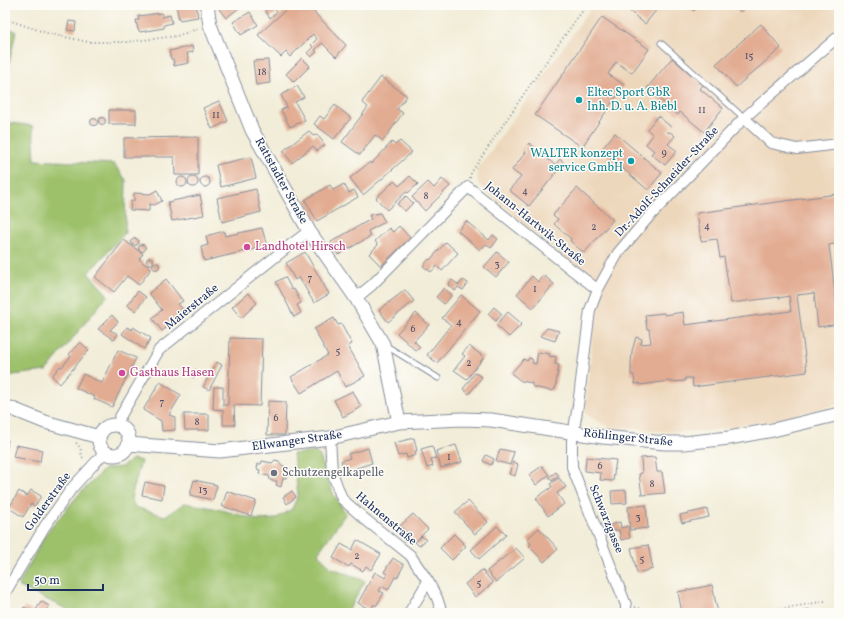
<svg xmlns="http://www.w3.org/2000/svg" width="844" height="618" viewBox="0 0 844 618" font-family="Vollkorn,serif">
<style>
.built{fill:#edd7bb}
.green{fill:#9dc16b;stroke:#5c7864}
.building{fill:#e2ac92}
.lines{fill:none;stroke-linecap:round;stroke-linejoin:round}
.service-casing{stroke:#868e9b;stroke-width:7}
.minor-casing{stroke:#868e9b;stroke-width:12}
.tertiary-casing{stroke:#868e9b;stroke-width:15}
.path{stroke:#868e9b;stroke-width:2;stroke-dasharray:1 3;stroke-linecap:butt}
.service{stroke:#fff;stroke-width:5}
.minor{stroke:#fff;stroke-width:10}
.tertiary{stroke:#fff;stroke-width:13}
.culture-dot{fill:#0f9aa8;stroke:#fdfcf7;stroke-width:1.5}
.hotel-dot{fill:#d1479c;stroke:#fdfcf7;stroke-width:1.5}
.worship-dot{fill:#6b7280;stroke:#fdfcf7;stroke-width:1.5}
.labels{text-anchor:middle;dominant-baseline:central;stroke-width:3;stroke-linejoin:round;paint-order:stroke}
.number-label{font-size:10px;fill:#4d4e6b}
.culture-label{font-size:12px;fill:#0d838f;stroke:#fdfcf7;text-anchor:start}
.street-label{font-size:12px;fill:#1b2f5e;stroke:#fdfcf7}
.hotel-label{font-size:12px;fill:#b23c85;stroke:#fdfcf7;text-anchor:start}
.worship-label{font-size:12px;fill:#5b616d;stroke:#fdfcf7;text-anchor:start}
</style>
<rect width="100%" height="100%" fill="#fdfcf7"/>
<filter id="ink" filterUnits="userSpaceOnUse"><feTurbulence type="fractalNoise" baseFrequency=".025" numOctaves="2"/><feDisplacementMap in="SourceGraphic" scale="8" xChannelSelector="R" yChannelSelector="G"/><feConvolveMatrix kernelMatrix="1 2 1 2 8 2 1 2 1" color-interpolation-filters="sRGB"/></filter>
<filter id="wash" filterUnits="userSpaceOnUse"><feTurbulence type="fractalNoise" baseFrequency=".012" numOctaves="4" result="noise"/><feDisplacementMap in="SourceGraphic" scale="16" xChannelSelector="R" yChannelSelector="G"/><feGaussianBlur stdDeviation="0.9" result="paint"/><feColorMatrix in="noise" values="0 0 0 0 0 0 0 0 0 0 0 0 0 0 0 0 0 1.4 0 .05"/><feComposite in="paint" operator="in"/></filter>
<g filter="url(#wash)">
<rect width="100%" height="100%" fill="#f2edd8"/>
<path class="built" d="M 593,5 L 839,5 L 839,404 L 776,420 L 706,431 L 670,432 L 610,427 L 595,420 L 585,413 L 595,314 L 603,282 L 577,267 L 522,222 L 478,184 L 477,171 L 518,112 Z"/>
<path class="green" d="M 5,28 L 16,31 L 5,82 Z
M 5,122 L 33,126 L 35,160 L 114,164 L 126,180 L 125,233 L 88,273 L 108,295 L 46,371 L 5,376 Z
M 315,452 L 320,456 L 328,480 L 333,493 L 342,508 L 346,513 L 318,553 L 330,567 L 365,581 L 347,613 L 75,613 L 18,586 L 45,535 L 80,493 L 95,479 L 104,469 L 121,467 L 133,459 L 141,461 L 131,498 L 135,507 L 165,516 L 185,503 L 218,509 L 258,520 L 275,519 L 292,509 L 298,495 L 293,454 Z"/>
<g id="blocks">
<path class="building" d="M 142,5 L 159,5 L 159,6 L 142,9 Z
M 176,5 L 196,5 L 198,17 L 179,20 Z
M 216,5 L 243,5 L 226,18 Z
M 272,5 L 277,12 L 270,18 L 265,11 Z
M 291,5 L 307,5 L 346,45 L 336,57 L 322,43 L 315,50 L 317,52 L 311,57 L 307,53 L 313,47 L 311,45 L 317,39 L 313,34 L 290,57 L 286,52 L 281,57 L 258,35 Z
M 622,5 L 655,5 L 658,8 L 645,24 Z
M 687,5 L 699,5 L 694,11 Z
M 734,5 L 749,5 L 740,12 Z
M 250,12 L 258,25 L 241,35 L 233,22 Z
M 162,13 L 162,17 L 170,15 L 172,23 L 164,25 L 164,28 L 140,32 L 139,30 L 138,30 L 136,20 L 139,20 L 138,16 Z
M 602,17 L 649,49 L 632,73 L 616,62 L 608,74 L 624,85 L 582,147 L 535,115 Z
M 69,21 L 76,22 L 75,31 L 67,30 Z
M 761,24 L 781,48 L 736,87 L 716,64 Z
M 192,46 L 193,52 L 187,53 L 189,63 L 174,66 L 173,59 L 171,59 L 169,51 Z
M 302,58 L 310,66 L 294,82 L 286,74 Z
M 672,58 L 703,85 L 700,89 L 723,108 L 704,132 L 680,112 L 678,115 L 647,88 Z
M 268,60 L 270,83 L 256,85 L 253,61 Z
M 381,77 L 407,96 L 397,109 L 403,113 L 383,141 L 375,135 L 360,155 L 342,142 L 368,107 L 362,102 Z
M 297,86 L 304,97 L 295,102 L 305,120 L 290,127 L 281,110 L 287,107 L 281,95 Z
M 219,101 L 228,121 L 212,129 L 203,108 Z
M 839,102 L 839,112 L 836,104 Z
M 335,105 L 351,118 L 334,139 L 314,124 L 320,116 L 324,119 Z
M 109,110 L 136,110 L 136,124 L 109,124 Z
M 658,116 L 671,127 L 667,131 L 669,133 L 670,132 L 675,136 L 668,144 L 677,151 L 665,165 L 651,154 L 654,151 L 646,144 L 653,135 L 647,129 Z
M98.5 121a3.5 3.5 0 1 1 7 0a3.5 3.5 0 1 1-7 0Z
M90.5 122a3.5 3.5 0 1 1 7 0a3.5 3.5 0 1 1-7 0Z
M 309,131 L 313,136 L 317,134 L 325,145 L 317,151 L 313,146 L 292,163 L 283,151 Z
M 615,133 L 662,173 L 648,190 L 601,150 Z
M 198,137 L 198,175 L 175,175 L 174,157 L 124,157 L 124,138 Z
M 400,141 L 412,152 L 383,178 L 363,195 L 350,178 L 370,162 L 371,164 L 392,142 L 395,145 Z
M 529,143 L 555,165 L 560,159 L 564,163 L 529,206 L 509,190 L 521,177 L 512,170 L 526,152 L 524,150 Z
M 251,157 L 256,178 L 221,187 L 216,165 Z
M 410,176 L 418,184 L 408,193 L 406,192 L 387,210 L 376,198 L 394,181 L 399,186 Z
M188 182a5 5 0 1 1 10 0a5 5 0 1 1-10 0Z
M177 182a5 5 0 1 1 10 0a5 5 0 1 1-10 0Z
M200 182a5 5 0 1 1 10 0a5 5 0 1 1-10 0Z
M 442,179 L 450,186 L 425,211 L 412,197 L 428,182 L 434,188 Z
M 344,184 L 349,193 L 354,190 L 358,197 L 317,221 L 305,200 L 330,185 L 333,190 Z
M 577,188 L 613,220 L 584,253 L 570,241 L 571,239 L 554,224 L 558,219 L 553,215 Z
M 256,189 L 261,212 L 222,222 L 217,198 Z
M 157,190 L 162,201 L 154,205 L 149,204 L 149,211 L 130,210 L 131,201 L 134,201 L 134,193 L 150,194 Z
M 837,194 L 839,206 L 839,243 L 829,245 L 839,324 L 818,327 L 814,293 L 797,295 L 807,372 L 693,387 L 692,378 L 685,378 L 685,381 L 670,382 L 669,381 L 640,385 L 639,383 L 635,384 L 634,375 L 631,375 L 631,363 L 632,351 L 636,337 L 642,339 L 641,344 L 651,343 L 649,329 L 647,329 L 645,315 L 664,313 L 665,315 L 683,312 L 685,325 L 791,311 L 789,296 L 779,298 L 779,297 L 731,303 L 724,257 L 720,258 L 717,239 L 701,241 L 697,213 Z
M 200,195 L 204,215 L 172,221 L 168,202 Z
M 406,196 L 413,203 L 405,211 L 397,204 Z
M 380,213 L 385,222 L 368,231 L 371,236 L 338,255 L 331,242 L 371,219 L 369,215 Z
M 466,221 L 489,240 L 493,235 L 498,239 L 491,248 L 486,244 L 480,250 L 458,231 Z
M 399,226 L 410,238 L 381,266 L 369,254 L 378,245 L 375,241 L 389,228 L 393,232 Z
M 262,228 L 267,246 L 204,261 L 201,247 L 208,245 L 206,236 L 224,231 L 225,236 Z
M131.5 242a3.5 3.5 0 1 1 7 0a3.5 3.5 0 1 1-7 0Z
M 124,240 L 143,254 L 139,259 L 151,269 L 139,285 L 127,276 L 114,292 L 95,277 Z
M 446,242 L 458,253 L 442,271 L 437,266 L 431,272 L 423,266 L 429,259 L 430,260 Z
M138.5 248a3.5 3.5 0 1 1 7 0a3.5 3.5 0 1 1-7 0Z
M 305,252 L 329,294 L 314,303 L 299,277 L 295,280 L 286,263 Z
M 497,252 L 509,262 L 496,277 L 484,267 Z
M146.5 261a3.5 3.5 0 1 1 7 0a3.5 3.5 0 1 1-7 0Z
M152.5 266a3.5 3.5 0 1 1 7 0a3.5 3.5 0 1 1-7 0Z
M 543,275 L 554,284 L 533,308 L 517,294 L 532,276 L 538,282 Z
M 285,277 L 292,290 L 294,289 L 301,303 L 297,305 L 301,313 L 294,317 L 276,282 Z
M 166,279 L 183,301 L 178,304 L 186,313 L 162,331 L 152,318 L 162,310 L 149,293 Z
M 452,280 L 459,285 L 463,280 L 468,283 L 463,290 L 458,287 L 455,291 L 448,285 Z
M 444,288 L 452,295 L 444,304 L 436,297 Z
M 405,290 L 414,301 L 388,322 L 379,310 Z
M 138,291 L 146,297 L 135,311 L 127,305 Z
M 248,293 L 257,303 L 241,318 L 232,307 Z
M 461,295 L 480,311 L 437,363 L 427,355 L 451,325 L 442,318 Z
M 494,307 L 502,314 L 496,321 L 488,314 Z
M 508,312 L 522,324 L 509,337 L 496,325 Z
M 416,313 L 429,325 L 414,341 L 420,347 L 416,351 L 397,333 Z
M 112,315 L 118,322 L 110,330 L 118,334 L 114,340 L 98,329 Z
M 334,318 L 338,325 L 341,324 L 352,344 L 348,346 L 365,376 L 345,387 L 337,371 L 301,393 L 291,377 L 328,355 L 314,329 Z
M 127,327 L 132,330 L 133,327 L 151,338 L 144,349 L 122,334 Z
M 547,328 L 559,331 L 555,341 L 540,336 Z
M 230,338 L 262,339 L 260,406 L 234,405 L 235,425 L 223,425 L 223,410 L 213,409 L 214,387 L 223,387 L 223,405 L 228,405 Z
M 80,342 L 89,350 L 60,384 L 52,376 L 60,366 L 62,367 L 71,356 L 69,354 Z
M 469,346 L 484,357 L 467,379 L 454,370 L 465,356 L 462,354 Z
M 118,350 L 136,358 L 112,407 L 94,399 L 95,397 L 76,388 L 83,374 L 102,383 Z
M 538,352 L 550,354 L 549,356 L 552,357 L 552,356 L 556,357 L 555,364 L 559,365 L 555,389 L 552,391 L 533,387 L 532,385 L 532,383 L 521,381 L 511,373 L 524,359 L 527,361 L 529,358 L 532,359 L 533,361 L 532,363 L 536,364 Z
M 217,362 L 222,365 L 209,390 L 203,387 Z
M 195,369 L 198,375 L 193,378 L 190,372 Z
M 475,373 L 482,377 L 469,394 L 463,389 Z
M 160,382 L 181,395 L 169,415 L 175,417 L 175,430 L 162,431 L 161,421 L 143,410 Z
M 353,391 L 361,407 L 343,417 L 334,400 Z
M 268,401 L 286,402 L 285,435 L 267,435 Z
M 184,414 L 209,414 L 209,430 L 185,430 Z
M 414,438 L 417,451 L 415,451 L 416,455 L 407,458 L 406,454 L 398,456 L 394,443 Z
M 5,440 L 8,440 L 6,452 L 5,452 Z
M 16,445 L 42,450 L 40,462 L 13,457 Z
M 456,445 L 462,462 L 441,468 L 436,451 Z
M 432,446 L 436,458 L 431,459 L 433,466 L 427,468 L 421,449 Z
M 368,448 L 372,463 L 344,472 L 341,461 L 350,458 L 348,454 Z
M 500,449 L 514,452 L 510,465 L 496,461 Z
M 486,455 L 494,459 L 491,465 L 483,461 Z
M 586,457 L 616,460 L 613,481 L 600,480 L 601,473 L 585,471 Z
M 655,457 L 657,472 L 662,472 L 665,493 L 642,495 L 639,474 L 642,473 L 641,458 Z
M 275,460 L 279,461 L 281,465 L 286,467 L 289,471 L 288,476 L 286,478 L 283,478 L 281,487 L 276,485 L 277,481 L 272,481 L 270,480 L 269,476 L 259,474 L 260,470 L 257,469 L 258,464 L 261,464 L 262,461 L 272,463 Z
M 513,462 L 518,464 L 515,476 L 509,474 Z
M 542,466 L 549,475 L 536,485 L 529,475 Z
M 556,472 L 559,476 L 552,481 L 549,477 Z
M 559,478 L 566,487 L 557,493 L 564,504 L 548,516 L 536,498 L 552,487 L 550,484 Z
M 194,480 L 217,485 L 213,500 L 190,495 Z
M 145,482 L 164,486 L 162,499 L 142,495 Z
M 31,490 L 41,496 L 35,506 L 31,504 L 23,517 L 9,508 L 19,491 L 27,496 Z
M 626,490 L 627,503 L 612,504 L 611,491 Z
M 227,491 L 256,501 L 251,516 L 222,506 Z
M 292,491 L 296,497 L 287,504 L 283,497 Z
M 468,501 L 488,522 L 475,534 L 455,512 Z
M 646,505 L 648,528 L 630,530 L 628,507 Z
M 707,509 L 709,517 L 682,523 L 680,515 Z
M 413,514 L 428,529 L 415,542 L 400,526 Z
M 620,522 L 621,528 L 628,526 L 630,538 L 621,540 L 619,530 L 611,531 L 610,525 Z
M 497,526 L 506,535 L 479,559 L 471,550 Z
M 539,528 L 558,549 L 544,562 L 529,546 L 531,544 L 527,539 Z
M 454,534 L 466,546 L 452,560 L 440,548 Z
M 422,536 L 426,540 L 419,546 L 415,542 Z
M 357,540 L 381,554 L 371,570 L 366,566 L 363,571 L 351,564 L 349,567 L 333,558 L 341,544 L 352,550 Z
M 648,545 L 653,569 L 637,573 L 631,548 Z
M 516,548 L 525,558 L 496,582 L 487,571 Z
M 393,558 L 404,565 L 397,578 L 395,577 L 388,590 L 382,586 L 379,591 L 384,593 L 376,606 L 374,604 L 371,610 L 358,603 L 375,572 L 385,578 L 387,574 L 384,572 Z
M 482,570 L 493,583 L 475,597 L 465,584 Z
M 712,585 L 718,613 L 682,613 L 678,592 Z
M 41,601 L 49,606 L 46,612 L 48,613 L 21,613 L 24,607 L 35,612 Z
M 809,609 L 810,613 L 799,613 Z"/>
</g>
</g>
<g filter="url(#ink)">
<use href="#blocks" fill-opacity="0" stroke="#868e9b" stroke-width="1"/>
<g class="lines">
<defs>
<path id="service" d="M 661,43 L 744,118
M 385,345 L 438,378"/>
<path id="minor" d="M 744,118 L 771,143 L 797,149 L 839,144
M 356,298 L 372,285 L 468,187 L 571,269 L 593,286 L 598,289
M 118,425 L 120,417 L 159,350 L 285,249 L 309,231
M 330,438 L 332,472 L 342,499 L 366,520 L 410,555 L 428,581 L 437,598 L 442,613
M 5,593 L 45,526 L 72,488 L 105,452
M 409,613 L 428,581
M 626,613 L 626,605 L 572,467 L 572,441 L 578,405 L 590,310 L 598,289 L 618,253 L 647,219 L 744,118 L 839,36"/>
<path id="tertiary" d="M 207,5 L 210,25 L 252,130 L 309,231 L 356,298 L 383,344 L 399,422
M 5,406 L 45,422 L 99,437
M99 440a15 15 0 1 1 30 0a15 15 0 1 1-30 0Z
M 130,444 L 141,445 L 220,451 L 330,438 L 399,422 L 462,419 L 491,420 L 603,437 L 665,443 L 684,443 L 729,438 L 773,430 L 839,414"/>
</defs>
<use href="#service" class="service-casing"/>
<use href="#minor" class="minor-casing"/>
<use href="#tertiary" class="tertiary-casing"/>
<path class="path" d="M 5,19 L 47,33 L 88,42 L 126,42 L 177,36 L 200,28
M 470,178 L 471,173 C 509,116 546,60 587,5
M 76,443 C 81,446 81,452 82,457 L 85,459
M 635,607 L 653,613
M 640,609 L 642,613
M 761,613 L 825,601"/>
<use href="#service" class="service"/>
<use href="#minor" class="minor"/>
<use href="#tertiary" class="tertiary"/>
</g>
</g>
<g class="culture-dot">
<circle cx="579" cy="100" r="4"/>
<circle cx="631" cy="161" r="4"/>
</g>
<g class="hotel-dot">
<circle cx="247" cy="247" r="4"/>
<circle cx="122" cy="373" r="4"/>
</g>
<circle class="worship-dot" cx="274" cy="473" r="4"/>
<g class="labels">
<g class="number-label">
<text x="749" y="56">15</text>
<text x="262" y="72">18</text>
<text x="702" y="110">11</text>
<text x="216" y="115">11</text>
<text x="664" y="153">9</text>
<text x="525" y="191">4</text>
<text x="426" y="196">8</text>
<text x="707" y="226">4</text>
<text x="594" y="227">2</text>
<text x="497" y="264">3</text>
<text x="310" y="278">7</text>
<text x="535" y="289">1</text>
<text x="459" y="322">4</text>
<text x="413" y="329">6</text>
<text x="338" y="351">5</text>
<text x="469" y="363">2</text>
<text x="162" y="402">7</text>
<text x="276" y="418">6</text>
<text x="197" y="422">8</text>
<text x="449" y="457">1</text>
<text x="600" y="466">6</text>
<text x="652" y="484">8</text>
<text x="203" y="490">13</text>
<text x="638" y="517">3</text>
<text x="357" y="556">2</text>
<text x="642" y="559">5</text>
<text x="479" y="583">5</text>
</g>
<g class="culture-label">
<text x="587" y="93">Eltec Sport GbR<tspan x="587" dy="14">Inh. D. u. A. Biebl</tspan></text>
<text x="623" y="154" text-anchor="end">WALTER konzept<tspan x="623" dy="14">service GmbH</tspan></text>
</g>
<g class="street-label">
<text transform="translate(281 181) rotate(61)">Rattstadter Straße</text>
<text transform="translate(667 182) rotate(-47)">Dr.-Adolf-Schneider-Straße</text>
<text transform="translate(535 224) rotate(39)">Johann-Hartwik-Straße</text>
<text transform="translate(192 307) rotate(-39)">Maierstraße</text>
<text transform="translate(628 438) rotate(6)">Röhlinger Straße</text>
<text transform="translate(297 441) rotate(-8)">Ellwanger Straße</text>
<text transform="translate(48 502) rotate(-54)">Golderstraße</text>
<text transform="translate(386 519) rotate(40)">Hahnenstraße</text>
<text transform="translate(606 519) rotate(68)">Schwarzgasse</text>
</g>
<g class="hotel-label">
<text x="255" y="247">Landhotel Hirsch</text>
<text x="130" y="373">Gasthaus Hasen</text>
</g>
<g class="worship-label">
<text x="282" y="473">Schutzengelkapelle</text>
</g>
</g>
<rect width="844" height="618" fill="none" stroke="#fdfcf7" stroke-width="20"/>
<path d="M28 584v6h75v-6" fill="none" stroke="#1b2f5e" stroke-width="2"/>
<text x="34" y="584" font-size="12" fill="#1b2f5e" stroke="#fdfcf7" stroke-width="3" paint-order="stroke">50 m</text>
</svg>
